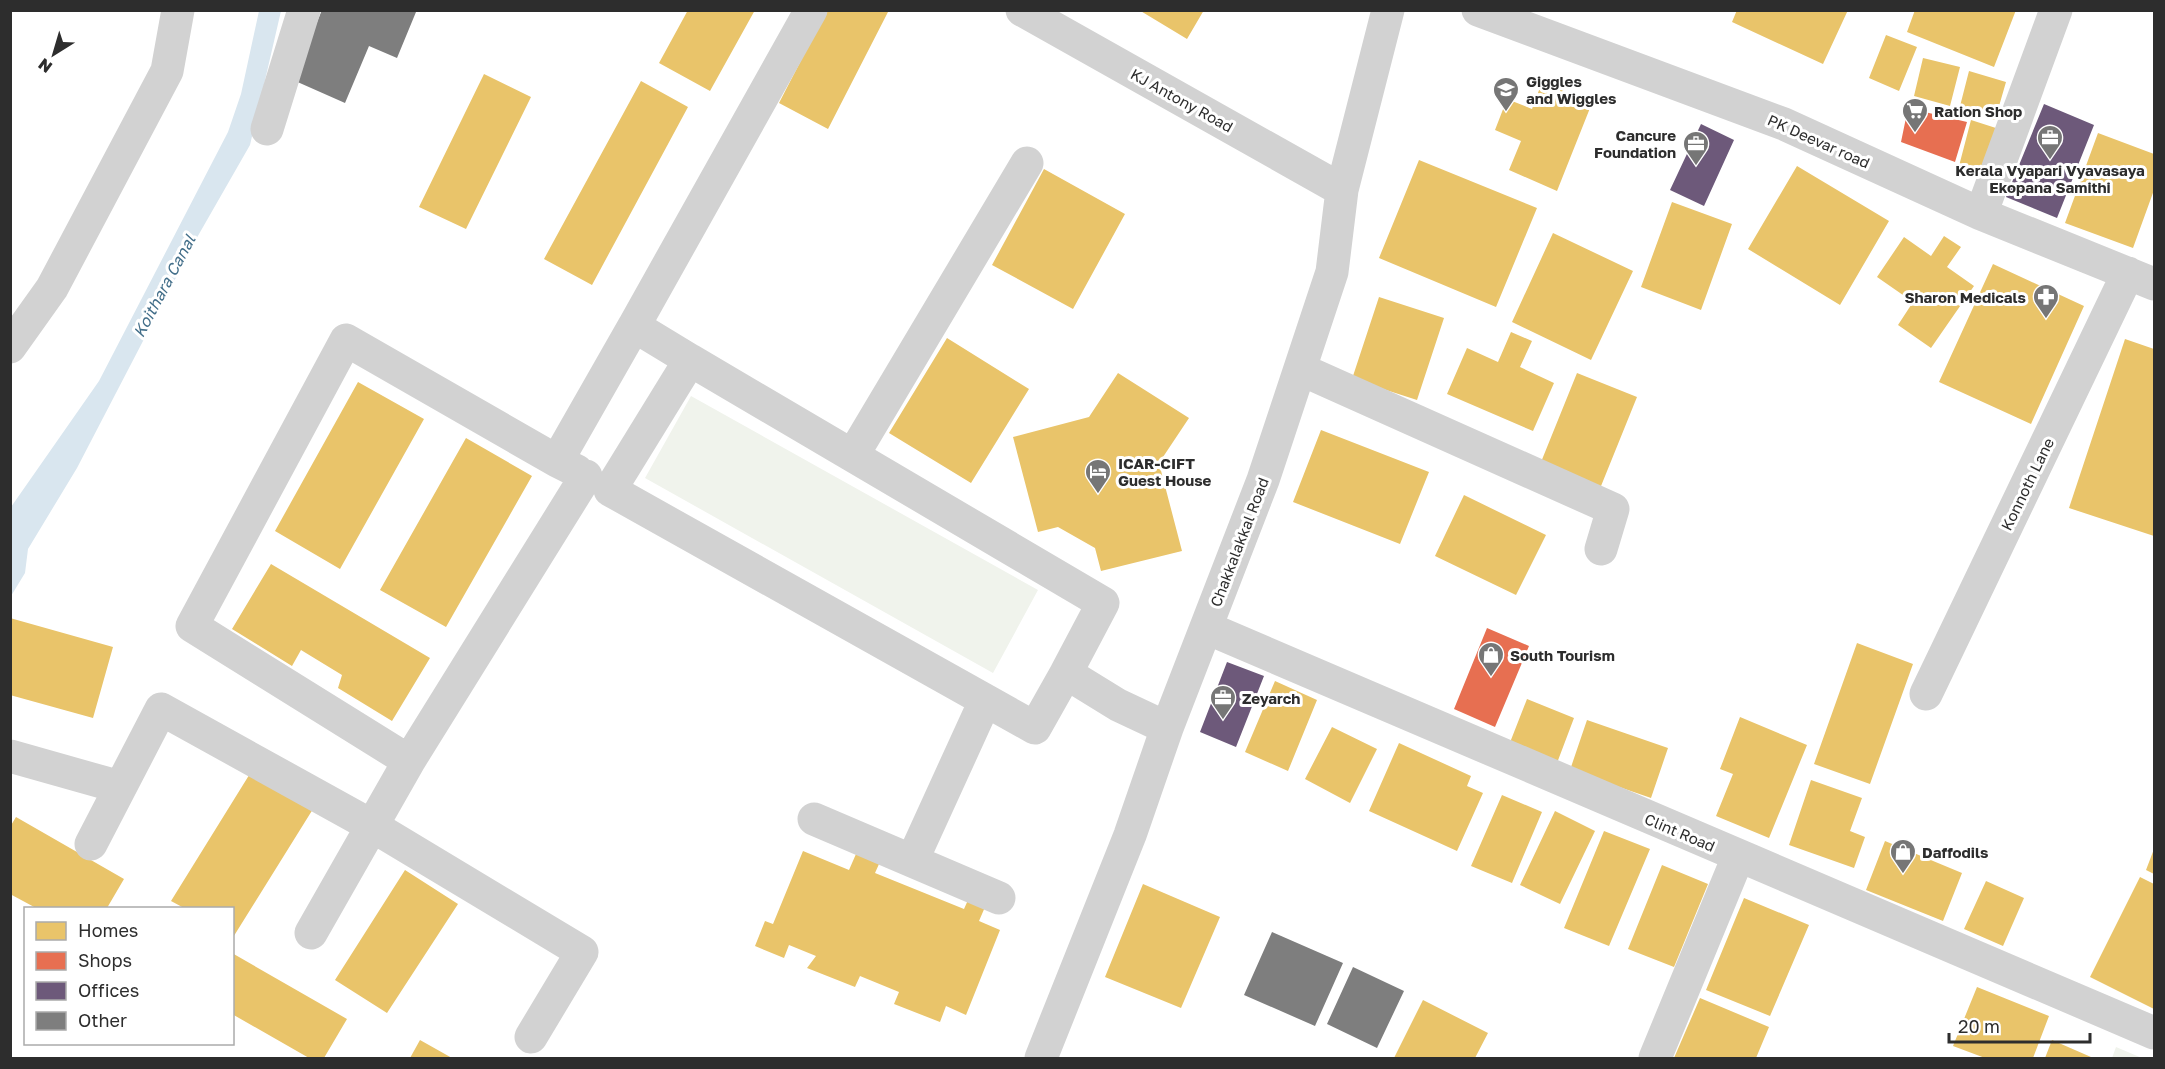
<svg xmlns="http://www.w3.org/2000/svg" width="2165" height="1069" viewBox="0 0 2165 1069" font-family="'Golos Text',sans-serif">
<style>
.green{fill:#f0f3ec}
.water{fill:#d9e6ef}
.homes{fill:#e9c46a}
.shops{fill:#e76f51}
.offices{fill:#6d597a}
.building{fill:#7e7e7e}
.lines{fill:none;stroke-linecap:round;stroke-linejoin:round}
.minor{stroke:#d2d2d2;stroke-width:33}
.labels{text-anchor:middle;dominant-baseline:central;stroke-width:6;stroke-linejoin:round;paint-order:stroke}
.poi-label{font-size:15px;font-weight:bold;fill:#2d2d2d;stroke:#fff;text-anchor:start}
.street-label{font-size:15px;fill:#2d2d2d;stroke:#fff}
.water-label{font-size:16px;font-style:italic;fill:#426e89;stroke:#fff}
</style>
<rect width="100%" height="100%" fill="#fff"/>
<path class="green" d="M 691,396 L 1038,590 L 993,673 L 645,478 Z
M 2116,1047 L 2142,1058 L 2112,1058 Z"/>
<path class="water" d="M 259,11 L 281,11 L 250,145 L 195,241 L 77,468 L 28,549 L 25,573 L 11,596 L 11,507 L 99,381 L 228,132 L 241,94 Z"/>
<path class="homes" d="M 688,10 L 755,10 L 710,91 L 659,63 Z
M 827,10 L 888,12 L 828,129 L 779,103 Z
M 1139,10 L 1204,10 L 1187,39 Z
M 1737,10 L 1848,10 L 1823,64 L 1732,22 Z
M 1915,10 L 2016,10 L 1994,67 L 1907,32 Z
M 1886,35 L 1917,47 L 1899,91 L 1869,78 Z
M 1923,58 L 1960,67 L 1950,106 L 1914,96 Z
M 1969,71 L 2006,82 L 1995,120 L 1959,110 Z
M 484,74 L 531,97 L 466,229 L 419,207 Z
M 641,81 L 688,107 L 592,285 L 544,259 Z
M 1542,82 L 1592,103 L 1557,191 L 1509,170 L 1521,141 L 1495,130 L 1507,99 L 1532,109 Z
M 1971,120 L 1999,129 L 1983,174 L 1959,166 Z
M 2098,133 L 2154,154 L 2154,190 L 2133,248 L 2065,223 Z
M 1419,160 L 1537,208 L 1496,307 L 1379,258 Z
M 1797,166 L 1889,221 L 1840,305 L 1748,249 Z
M 1044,169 L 1125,214 L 1073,309 L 992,265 Z
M 1672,202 L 1732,224 L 1701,310 L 1641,287 Z
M 1553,233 L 1633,271 L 1591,360 L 1512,322 Z
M 1944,236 L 1961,247 L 1947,267 L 1974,286 L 1931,348 L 1898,325 L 1913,302 L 1877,277 L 1904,237 L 1931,256 Z
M 1993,264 L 2084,306 L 2031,424 L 1939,382 Z
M 1379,297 L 1444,318 L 1417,400 L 1352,379 Z
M 1511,332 L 1532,341 L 1520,367 L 1554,383 L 1533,431 L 1447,394 L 1467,348 L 1498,362 Z
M 947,338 L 1029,389 L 971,483 L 889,433 Z
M 2125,339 L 2154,349 L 2154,536 L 2069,508 Z
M 1118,373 L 1189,418 L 1159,463 L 1182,551 L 1101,571 L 1095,548 L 1058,527 L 1038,532 L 1013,437 L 1089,417 Z
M 1577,373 L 1637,397 L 1599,491 L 1539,467 Z
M 358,382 L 424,419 L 340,569 L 275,531 Z
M 1321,430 L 1429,472 L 1400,544 L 1293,502 Z
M 466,438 L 532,476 L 446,627 L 380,590 Z
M 1464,495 L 1546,535 L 1516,595 L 1435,556 Z
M 271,564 L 430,658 L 392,721 L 338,688 L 342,675 L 301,650 L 292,666 L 232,629 Z
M 10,618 L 113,647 L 93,718 L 10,695 Z
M 1857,643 L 1913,664 L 1870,784 L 1814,764 Z
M 1275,681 L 1317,700 L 1288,771 L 1245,752 Z
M 1527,699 L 1574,718 L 1557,763 L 1509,745 Z
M 1740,717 L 1807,745 L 1769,838 L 1716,816 L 1733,774 L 1720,769 Z
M 1587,720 L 1668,748 L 1651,798 L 1570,770 Z
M 1332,727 L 1377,749 L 1350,803 L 1305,779 Z
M 1399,743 L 1471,776 L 1467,786 L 1483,793 L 1457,851 L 1369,811 Z
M 251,772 L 313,809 L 232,939 L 232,908 L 184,908 L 171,901 Z
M 1811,780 L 1862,798 L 1850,831 L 1865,837 L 1854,868 L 1789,845 Z
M 1502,795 L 1542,812 L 1512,883 L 1471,866 Z
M 1555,811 L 1595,831 L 1560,904 L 1520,885 Z
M 16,817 L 124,879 L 107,908 L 36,908 L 10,894 L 10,827 Z
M 1604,831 L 1650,849 L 1609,946 L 1564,928 Z
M 1885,841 L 1962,873 L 1943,921 L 1866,890 Z
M 2154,849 L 2154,874 L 2146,870 Z
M 803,851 L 849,870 L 856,854 L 879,864 L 875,873 L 964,909 L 968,900 L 985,907 L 979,921 L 1000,930 L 966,1015 L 946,1006 L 940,1022 L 894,1004 L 899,992 L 860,976 L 855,987 L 807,968 L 816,956 L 789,945 L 784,958 L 755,946 L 765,921 L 773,924 Z
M 1662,865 L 1708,884 L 1674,967 L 1628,949 Z
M 405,870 L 458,904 L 387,1013 L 335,980 Z
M 2140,877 L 2154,884 L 2154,1009 L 2090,977 Z
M 1986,881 L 2024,898 L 2003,946 L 1964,929 Z
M 1143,884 L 1220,917 L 1181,1008 L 1105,977 Z
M 1744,898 L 1809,925 L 1770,1016 L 1706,990 Z
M 232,953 L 347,1019 L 324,1058 L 309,1058 L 232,1014 Z
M 1977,987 L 2049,1016 L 2033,1058 L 1985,1058 L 1953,1046 Z
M 1700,998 L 1769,1027 L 1756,1058 L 1674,1058 Z
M 1423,1000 L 1488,1033 L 1475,1058 L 1394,1058 Z
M 420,1040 L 452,1058 L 410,1058 Z
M 2052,1040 L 2091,1057 L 2090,1058 L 2045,1058 Z"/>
<path class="shops" d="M 1908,108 L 1967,122 L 1955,162 L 1901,142 Z
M 1487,628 L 1529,646 L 1495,727 L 1454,709 Z"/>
<path class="offices" d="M 2044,104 L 2094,125 L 2057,218 L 2006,197 Z
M 1701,124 L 1734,140 L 1704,206 L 1670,190 Z
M 1227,662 L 1264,676 L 1236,747 L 1200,732 Z"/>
<path class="building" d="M 322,10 L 416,12 L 397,58 L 369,46 L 345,103 L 293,80 Z
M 1272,932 L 1343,963 L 1315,1026 L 1244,995 Z
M 1353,967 L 1404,991 L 1377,1048 L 1327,1024 Z"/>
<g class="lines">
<path class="minor" d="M 1022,10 L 1342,190
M 1478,10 L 1784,124 L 1981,214 L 2154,284
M 267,129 L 304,10
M 1981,214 L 2056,10
M 634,326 L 811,10
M 10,347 L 52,288 L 167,71 L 178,10
M 1300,369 L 1613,509 L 1601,549
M 853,455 L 1027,163
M 577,471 L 557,461 L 634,326 L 690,360
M 1207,628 L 2154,1033
M 1066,673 L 1103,603 L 690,360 L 610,490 L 1035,728 L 1066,673 L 1118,705 L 1167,728
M 1926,694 L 2128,273
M 10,756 L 120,787
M 409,761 L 192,626 L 346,340 L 557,461
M 814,819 L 999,898
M 91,844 L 161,709 L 374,827 L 582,952 L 531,1037
M 912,861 L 985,701
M 311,933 L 409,761 L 586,476
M 1041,1058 L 1130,835 L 1167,728 L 1263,480 L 1332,272 L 1342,190 L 1388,10
M 1655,1058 L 1738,857"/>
</g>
<defs>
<symbol id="school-pin" viewBox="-11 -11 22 30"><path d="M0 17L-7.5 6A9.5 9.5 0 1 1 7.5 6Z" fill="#767676" stroke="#fff"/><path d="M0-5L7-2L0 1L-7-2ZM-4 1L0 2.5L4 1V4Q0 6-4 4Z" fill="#fff"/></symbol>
<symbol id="supermarket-pin" viewBox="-11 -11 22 30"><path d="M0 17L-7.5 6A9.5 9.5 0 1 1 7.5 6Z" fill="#767676" stroke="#fff"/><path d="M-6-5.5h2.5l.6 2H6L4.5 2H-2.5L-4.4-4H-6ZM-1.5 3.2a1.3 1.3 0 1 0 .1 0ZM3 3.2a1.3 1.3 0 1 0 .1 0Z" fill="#fff"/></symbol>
<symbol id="office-pin" viewBox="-11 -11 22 30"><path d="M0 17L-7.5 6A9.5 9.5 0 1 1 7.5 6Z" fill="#767676" stroke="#fff"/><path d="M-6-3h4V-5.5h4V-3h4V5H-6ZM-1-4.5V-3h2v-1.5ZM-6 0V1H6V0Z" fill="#fff"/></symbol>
<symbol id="pharmacy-pin" viewBox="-11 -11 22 30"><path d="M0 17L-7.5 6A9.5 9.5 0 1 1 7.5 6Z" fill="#767676" stroke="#fff"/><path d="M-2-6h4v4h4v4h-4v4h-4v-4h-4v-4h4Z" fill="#fff"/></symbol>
<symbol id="hotel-pin" viewBox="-11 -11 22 30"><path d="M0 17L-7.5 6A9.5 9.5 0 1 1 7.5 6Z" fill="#767676" stroke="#fff"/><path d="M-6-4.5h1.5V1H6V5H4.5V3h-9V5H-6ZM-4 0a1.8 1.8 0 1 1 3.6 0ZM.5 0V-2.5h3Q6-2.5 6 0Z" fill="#fff"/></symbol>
<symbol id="shop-pin" viewBox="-11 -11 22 30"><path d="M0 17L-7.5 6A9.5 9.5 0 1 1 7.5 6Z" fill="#767676" stroke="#fff"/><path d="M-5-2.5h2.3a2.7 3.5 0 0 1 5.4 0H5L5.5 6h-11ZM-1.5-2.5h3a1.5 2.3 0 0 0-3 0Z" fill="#fff"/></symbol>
</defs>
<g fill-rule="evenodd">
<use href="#school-pin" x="1491" y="75" width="30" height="40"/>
<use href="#supermarket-pin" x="1900" y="96" width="30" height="40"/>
<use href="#office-pin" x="2035" y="123" width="30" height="40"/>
<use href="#office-pin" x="1681" y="129" width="30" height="40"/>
<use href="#pharmacy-pin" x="2031" y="282" width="30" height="40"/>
<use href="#hotel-pin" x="1083" y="457" width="30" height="40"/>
<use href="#shop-pin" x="1476" y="640" width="30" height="40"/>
<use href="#office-pin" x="1208" y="683" width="30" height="40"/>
<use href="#shop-pin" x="1888" y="837" width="30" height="40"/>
</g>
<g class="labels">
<g class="poi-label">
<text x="1526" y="81">Giggles<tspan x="1526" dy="17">and Wiggles</tspan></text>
<text x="1934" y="111">Ration Shop</text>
<text x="1676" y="135" text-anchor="end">Cancure<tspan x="1676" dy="17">Foundation</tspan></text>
<text x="2050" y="170" text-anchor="middle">Kerala Vyapari Vyavasaya<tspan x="2050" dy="17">Ekopana Samithi</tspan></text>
<text x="2026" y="297" text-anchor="end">Sharon Medicals</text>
<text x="1118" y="463">ICAR-CIFT<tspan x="1118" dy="17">Guest House</tspan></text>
<text x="1510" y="655">South Tourism</text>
<text x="1242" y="698">Zeyarch</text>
<text x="1922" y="852">Daffodils</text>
</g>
<g class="street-label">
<text transform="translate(1182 100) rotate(29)">KJ Antony Road</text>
<text transform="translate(1819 141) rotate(24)">PK Deevar road</text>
<text transform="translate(2027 484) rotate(-64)">Konnoth Lane</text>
<text transform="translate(1239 542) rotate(-69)">Chakkalakkal Road</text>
<text transform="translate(1680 832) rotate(23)">Clint Road</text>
</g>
<g class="water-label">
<text transform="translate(164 286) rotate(-62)">Koithara Canal</text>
</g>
</g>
<rect width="2165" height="1069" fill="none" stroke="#2d2d2d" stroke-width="24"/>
<rect x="24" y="907" width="210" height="138" fill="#ffffff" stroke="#ababab" stroke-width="1.5"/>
<rect x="36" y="922" width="30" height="18" fill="#e9c46a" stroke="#ababab" stroke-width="1.5"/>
<text x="78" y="937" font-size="18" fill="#2d2d2d">Homes</text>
<rect x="36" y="952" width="30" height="18" fill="#e76f51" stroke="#ababab" stroke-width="1.5"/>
<text x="78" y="967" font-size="18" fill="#2d2d2d">Shops</text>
<rect x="36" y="982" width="30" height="18" fill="#6d597a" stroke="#ababab" stroke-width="1.5"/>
<text x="78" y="997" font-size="18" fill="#2d2d2d">Offices</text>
<rect x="36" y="1012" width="30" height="18" fill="#7e7e7e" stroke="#ababab" stroke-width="1.5"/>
<text x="78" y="1027" font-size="18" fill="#2d2d2d">Other</text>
<g transform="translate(54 54) rotate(217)" stroke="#ffffff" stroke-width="4.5" paint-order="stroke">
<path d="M0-4.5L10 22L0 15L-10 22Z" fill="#2d2d2d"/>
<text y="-9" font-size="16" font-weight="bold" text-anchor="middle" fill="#2d2d2d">N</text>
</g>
<path d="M1949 1033v9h141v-9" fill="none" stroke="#2d2d2d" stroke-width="3"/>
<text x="1958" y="1033" font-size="18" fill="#2d2d2d" stroke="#ffffff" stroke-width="4.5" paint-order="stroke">20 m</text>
</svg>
